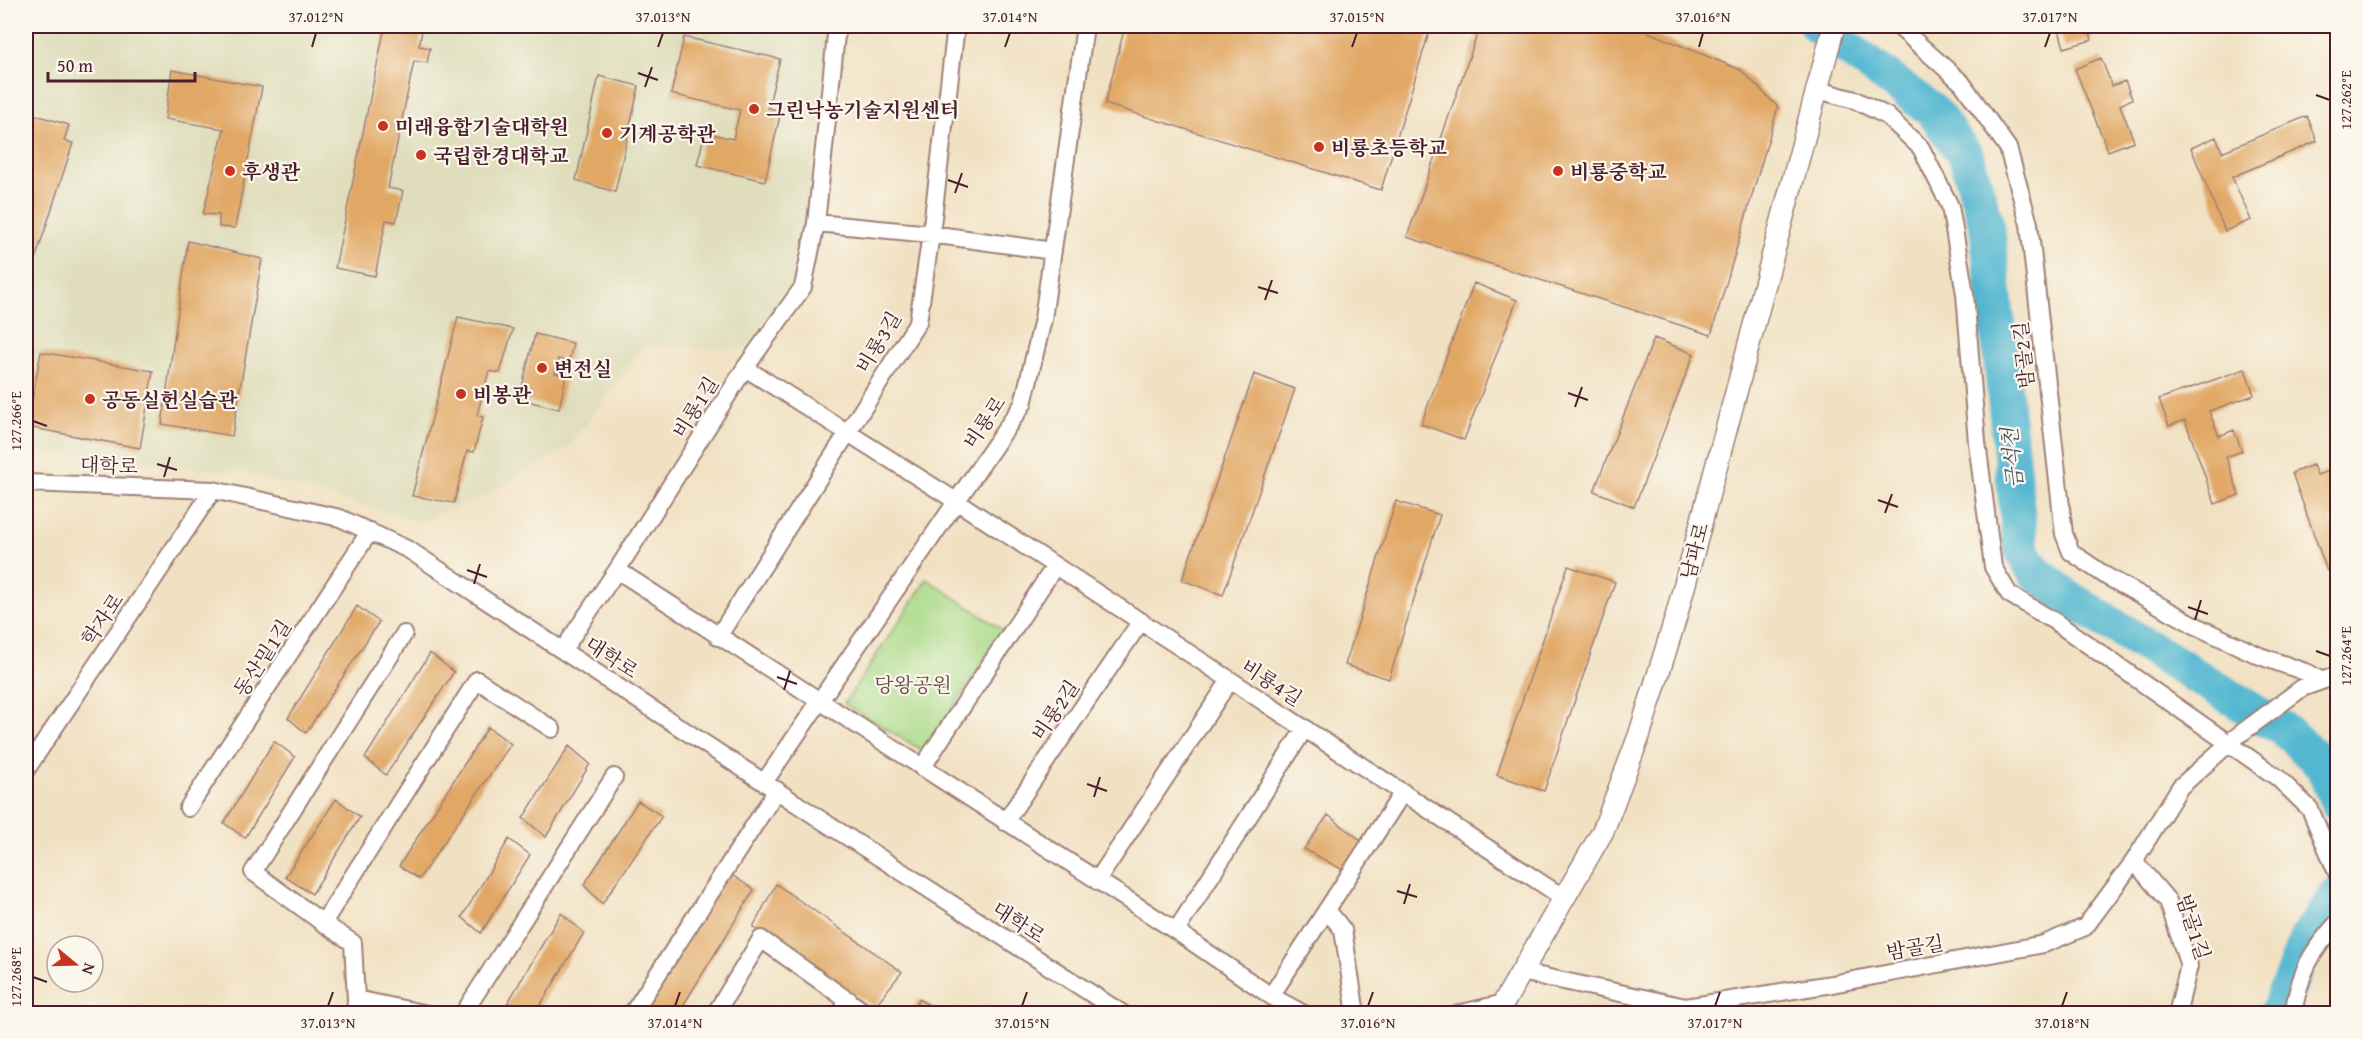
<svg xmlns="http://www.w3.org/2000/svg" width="2363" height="1039" viewBox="0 0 2363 1039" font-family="'Gentium Book Plus','Noto Serif KR',serif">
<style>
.built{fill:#dfddbb}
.green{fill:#a9da88;stroke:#7a7c5a;stroke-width:1.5}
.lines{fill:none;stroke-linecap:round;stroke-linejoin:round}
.river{stroke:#53b7d1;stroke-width:36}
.building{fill:#e1a765}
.minor-casing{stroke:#9e8077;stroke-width:20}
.tertiary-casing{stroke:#9e8077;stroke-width:24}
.minor{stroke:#fff;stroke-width:16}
.tertiary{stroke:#fff;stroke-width:21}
.ticks{fill:none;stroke:#4a1f2b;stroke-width:2}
.poi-dot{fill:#c8321e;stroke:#fbf7ec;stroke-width:2}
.labels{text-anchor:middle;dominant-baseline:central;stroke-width:4.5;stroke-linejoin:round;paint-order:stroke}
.poi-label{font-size:20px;font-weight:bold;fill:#4a1f2b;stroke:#fbf7ec;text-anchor:start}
.street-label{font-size:20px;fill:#4a1f2b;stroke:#fbf7ec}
.park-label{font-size:20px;fill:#624e42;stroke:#fbf7ec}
.water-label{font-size:21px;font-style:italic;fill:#4d5465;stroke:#fbf7ec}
.neatline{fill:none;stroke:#4a1f2b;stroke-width:2}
.ticks-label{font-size:15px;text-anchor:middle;fill:#4a1f2b}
</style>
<rect width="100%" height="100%" fill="#fbf7ec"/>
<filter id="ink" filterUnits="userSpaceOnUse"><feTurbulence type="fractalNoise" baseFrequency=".0167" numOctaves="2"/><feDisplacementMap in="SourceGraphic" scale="12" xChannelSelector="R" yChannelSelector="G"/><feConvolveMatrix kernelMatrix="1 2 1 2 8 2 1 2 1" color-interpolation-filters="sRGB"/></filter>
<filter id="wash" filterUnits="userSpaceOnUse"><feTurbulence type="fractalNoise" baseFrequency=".008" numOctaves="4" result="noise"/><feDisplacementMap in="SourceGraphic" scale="24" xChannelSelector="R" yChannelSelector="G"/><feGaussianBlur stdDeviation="1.35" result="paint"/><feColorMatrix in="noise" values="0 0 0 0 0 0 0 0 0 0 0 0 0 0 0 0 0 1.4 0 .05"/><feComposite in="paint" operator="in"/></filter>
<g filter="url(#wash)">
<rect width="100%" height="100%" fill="#f1e1c3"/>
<path class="built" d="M 26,26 L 836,26 L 795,285 L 745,350 L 644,346 L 569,447 L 488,494 L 420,522 L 246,473 L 26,450 Z"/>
<path class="green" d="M 927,579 L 1003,630 L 925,752 L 844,704 Z"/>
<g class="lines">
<path class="river" d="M 1817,26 L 1933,111 L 1966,156 L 1987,226 L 2021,548 L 2034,571 L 2067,597 L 2286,731 L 2322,764 L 2338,803
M 2277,1014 L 2307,938 L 2338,894"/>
</g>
<g id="blocks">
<path class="building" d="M 385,26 L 423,26 L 419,46 L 430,48 L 427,63 L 414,61 L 388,188 L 403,191 L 396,222 L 386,220 L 375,276 L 335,268 Z
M 1125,26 L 1431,26 L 1381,190 L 1105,104 Z
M 1480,26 L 1633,26 L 1741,70 L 1778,107 L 1711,335 L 1407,237 Z
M 2058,26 L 2088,26 L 2092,40 L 2064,48 Z
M 684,37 L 780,59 L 768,108 L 781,111 L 765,181 L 697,165 L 705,132 L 733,139 L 740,110 L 671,94 Z
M 2101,58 L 2112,86 L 2125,81 L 2132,99 L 2120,105 L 2134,141 L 2108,151 L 2075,69 Z
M 172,70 L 262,87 L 235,228 L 219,227 L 219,215 L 203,214 L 224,129 L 165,119 Z
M 599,76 L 639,86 L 615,192 L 576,180 Z
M 26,112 L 69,125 L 64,141 L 73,143 L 26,288 Z
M 2307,116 L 2317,141 L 2232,177 L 2251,220 L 2225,231 L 2191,148 L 2216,137 L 2222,152 Z
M 188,241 L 262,259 L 232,436 L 162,424 Z
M 1474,283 L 1517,300 L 1464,440 L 1421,424 Z
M 458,317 L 513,329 L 500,373 L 489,371 L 477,415 L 483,417 L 474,452 L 467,451 L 454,503 L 412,496 Z
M 535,334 L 573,343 L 569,362 L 558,359 L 555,373 L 566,376 L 559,409 L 519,399 Z
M 1654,338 L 1694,354 L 1634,507 L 1594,491 Z
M 41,352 L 153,371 L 140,448 L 27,427 Z
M 2245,369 L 2254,395 L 2209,411 L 2219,436 L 2234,430 L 2242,451 L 2226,457 L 2239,495 L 2215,504 L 2185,420 L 2169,426 L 2159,399 Z
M 1254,374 L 1295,389 L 1223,595 L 1182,580 Z
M 2313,465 L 2317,475 L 2338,468 L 2338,508 L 2335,508 L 2338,516 L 2331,519 L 2338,538 L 2338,567 L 2327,571 L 2292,473 Z
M 1396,501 L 1440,515 L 1389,679 L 1345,665 Z
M 1568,566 L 1615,582 L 1544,791 L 1497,775 Z
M 357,606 L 379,622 L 306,733 L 288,718 Z
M 430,653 L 454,672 L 386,775 L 365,758 Z
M 488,727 L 511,744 L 419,879 L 399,866 Z
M 274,741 L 295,757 L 245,838 L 224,823 Z
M 569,746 L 590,764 L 546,837 L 523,818 Z
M 336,799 L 360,817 L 312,894 L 285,877 Z
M 638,801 L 662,816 L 602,904 L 584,885 Z
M 1328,815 L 1364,843 L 1345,871 L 1304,849 Z
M 509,839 L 530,855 L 481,933 L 462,917 Z
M 729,873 L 754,890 L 678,1014 L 642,1014 Z
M 776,884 L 902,972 L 874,1007 L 753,927 Z
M 561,913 L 584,933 L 535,1014 L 501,1014 Z
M 919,999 L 943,1014 L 910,1014 Z"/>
</g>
</g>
<g filter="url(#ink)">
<use href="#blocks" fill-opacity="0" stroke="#9e8077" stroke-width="1.5"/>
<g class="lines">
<defs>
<path id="minor" d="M 1898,26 L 1962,83 L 2008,148 L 2029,224 L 2064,534 L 2071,552 L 2106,576 L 2202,629 L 2260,656 L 2308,673 L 2320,680
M 1818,90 L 1855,100 L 1887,116 L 1921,148 L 1950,206 L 1965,294 L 1977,442 L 1993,567 L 2009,594 L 2054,621 L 2278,778 L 2310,809 L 2338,875
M 816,223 L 931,234 L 1053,251
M 745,368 L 956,501 L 1564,898
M 26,483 L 213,490 L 340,518 L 409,550 L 829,825 L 1123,1014
M 617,570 L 1176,931 L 1271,996 L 1304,1014
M 718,637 L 918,322 L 931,234 L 956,26
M 563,650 L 617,570 L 745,368 L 803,287 L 816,223 L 837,26
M 922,768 L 1055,566
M 26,770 L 213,490
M 765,781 L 1023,404 L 1043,319 L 1085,26
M 188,808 L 370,531
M 1005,822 L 1141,621
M 2134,861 L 2168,901 L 2189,966 L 2177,1014
M 1097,881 L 1230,680
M 1327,910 L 1343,930 L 1356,1014
M 323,923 L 253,872 L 404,634
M 1176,931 L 1305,728
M 1521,972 L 1686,1007 L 1832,984 L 2044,944 L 2085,927 L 2134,861 L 2180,787 L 2236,737 L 2302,688 L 2338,675
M 1271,996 L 1403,792
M 356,999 L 353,943 L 323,923 L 477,680 L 552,729
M 355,1014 L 356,999 L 427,1014
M 463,1014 L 614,777
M 632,1014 L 777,790
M 715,1014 L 761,939 L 867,1014
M 840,1014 L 849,1000
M 1458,1014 L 1504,1003
M 2293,1014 C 2300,972 2310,953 2338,922"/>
<path id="tertiary" d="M 1497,1014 L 1603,831 L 1639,736 L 1676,617 L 1834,26"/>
</defs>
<use href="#minor" class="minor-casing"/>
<use href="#tertiary" class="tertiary-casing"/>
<use href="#minor" class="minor"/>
<use href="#tertiary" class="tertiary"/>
</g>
</g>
<path class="ticks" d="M 312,47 L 316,33M 658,47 L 663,33M 1005,47 L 1010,33M 1352,47 L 1357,33M 1699,47 L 1703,33M 2045,47 L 2050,33M 638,73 L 658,80M 645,87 L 652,67M 2316,95 L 2330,100M 948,180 L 968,187M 955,193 L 962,173M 1258,287 L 1278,293M 1265,300 L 1272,280M 1568,393 L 1588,400M 1575,407 L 1582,387M 33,421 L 47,426M 157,464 L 177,470M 164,477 L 170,457M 1878,500 L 1898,507M 1885,513 L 1892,494M 467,570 L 487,577M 474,584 L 480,564M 2188,607 L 2208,614M 2195,620 L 2201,600M 2316,651 L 2330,656M 777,677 L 797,684M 784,690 L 790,671M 1087,784 L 1107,791M 1094,797 L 1100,777M 1397,891 L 1417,897M 1404,904 L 1410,884M 33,977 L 47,982M 328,1006 L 333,992M 675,1006 L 680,992M 1022,1006 L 1027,992M 1368,1006 L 1373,992M 1715,1006 L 1720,992M 2062,1006 L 2067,992"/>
<g class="poi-dot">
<circle cx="754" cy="109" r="6"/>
<circle cx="383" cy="126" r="6"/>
<circle cx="607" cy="133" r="6"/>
<circle cx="1319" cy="147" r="6"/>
<circle cx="421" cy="155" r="6"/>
<circle cx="230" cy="171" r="6"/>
<circle cx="1558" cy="171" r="6"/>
<circle cx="542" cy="368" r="6"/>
<circle cx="461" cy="394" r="6"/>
<circle cx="90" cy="399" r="6"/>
</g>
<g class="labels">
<g class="poi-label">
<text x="766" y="109">그린낙농기술지원센터</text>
<text x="395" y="126">미래융합기술대학원</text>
<text x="619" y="133">기계공학관</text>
<text x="1331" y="147">비룡초등학교</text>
<text x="433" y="155">국립한경대학교</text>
<text x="242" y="171">후생관</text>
<text x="1570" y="171">비룡중학교</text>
<text x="554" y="368">변전실</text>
<text x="473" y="394">비봉관</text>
<text x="102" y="399">공동실헌실습관</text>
</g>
<g class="street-label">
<text transform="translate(878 342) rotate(-59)">비룡3길</text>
<text transform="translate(2023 355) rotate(-96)">밤골2길</text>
<text transform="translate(695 407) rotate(-58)">비룡1길</text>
<text transform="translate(984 422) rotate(-56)">비룡로</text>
<text transform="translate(109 465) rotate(2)">대학로</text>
<text transform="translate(1694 551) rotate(-75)">남파로</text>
<text transform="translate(102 619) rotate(-56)">학자로</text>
<text transform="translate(612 657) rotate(33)">대학로</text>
<text transform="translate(262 658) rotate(-57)">동산밑1길</text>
<text transform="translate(1272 682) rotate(33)">비룡4길</text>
<text transform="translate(1055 710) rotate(-56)">비룡2길</text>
<text transform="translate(1019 922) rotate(33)">대학로</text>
<text transform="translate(2194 927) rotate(72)">밤골1길</text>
<text transform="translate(1915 947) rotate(-10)">밤골길</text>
</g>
<g class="park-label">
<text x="913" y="684">당왕공원</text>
</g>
<g class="water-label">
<text transform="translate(2012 458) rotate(-96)">금석천</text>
</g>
</g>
<rect width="2363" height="1039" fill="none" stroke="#fbf7ec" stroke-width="66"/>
<g transform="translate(75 964) rotate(109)"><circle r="28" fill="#fbf7ec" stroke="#b4a19f" stroke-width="1.5"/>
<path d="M0-4.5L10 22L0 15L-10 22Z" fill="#c8321e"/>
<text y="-9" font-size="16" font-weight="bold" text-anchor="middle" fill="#4a1f2b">N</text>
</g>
<path d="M48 72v9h147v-9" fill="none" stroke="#4a1f2b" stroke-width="3"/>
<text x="57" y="72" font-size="18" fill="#4a1f2b" stroke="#fbf7ec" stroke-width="4.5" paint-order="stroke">50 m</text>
<rect x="33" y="33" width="2297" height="973" class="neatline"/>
<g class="ticks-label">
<text x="316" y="22">37.012°N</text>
<text x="663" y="22">37.013°N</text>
<text x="1010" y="22">37.014°N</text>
<text x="1357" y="22">37.015°N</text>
<text x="1703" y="22">37.016°N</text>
<text x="2050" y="22">37.017°N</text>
<text transform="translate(2346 100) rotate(-90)" y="5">127.262°E</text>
<text transform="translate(16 421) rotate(-90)" y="5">127.266°E</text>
<text transform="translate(2346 656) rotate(-90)" y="5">127.264°E</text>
<text transform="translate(16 977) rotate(-90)" y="5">127.268°E</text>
<text x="328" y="1028">37.013°N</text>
<text x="675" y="1028">37.014°N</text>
<text x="1022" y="1028">37.015°N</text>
<text x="1368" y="1028">37.016°N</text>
<text x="1715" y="1028">37.017°N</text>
<text x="2062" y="1028">37.018°N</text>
</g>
</svg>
